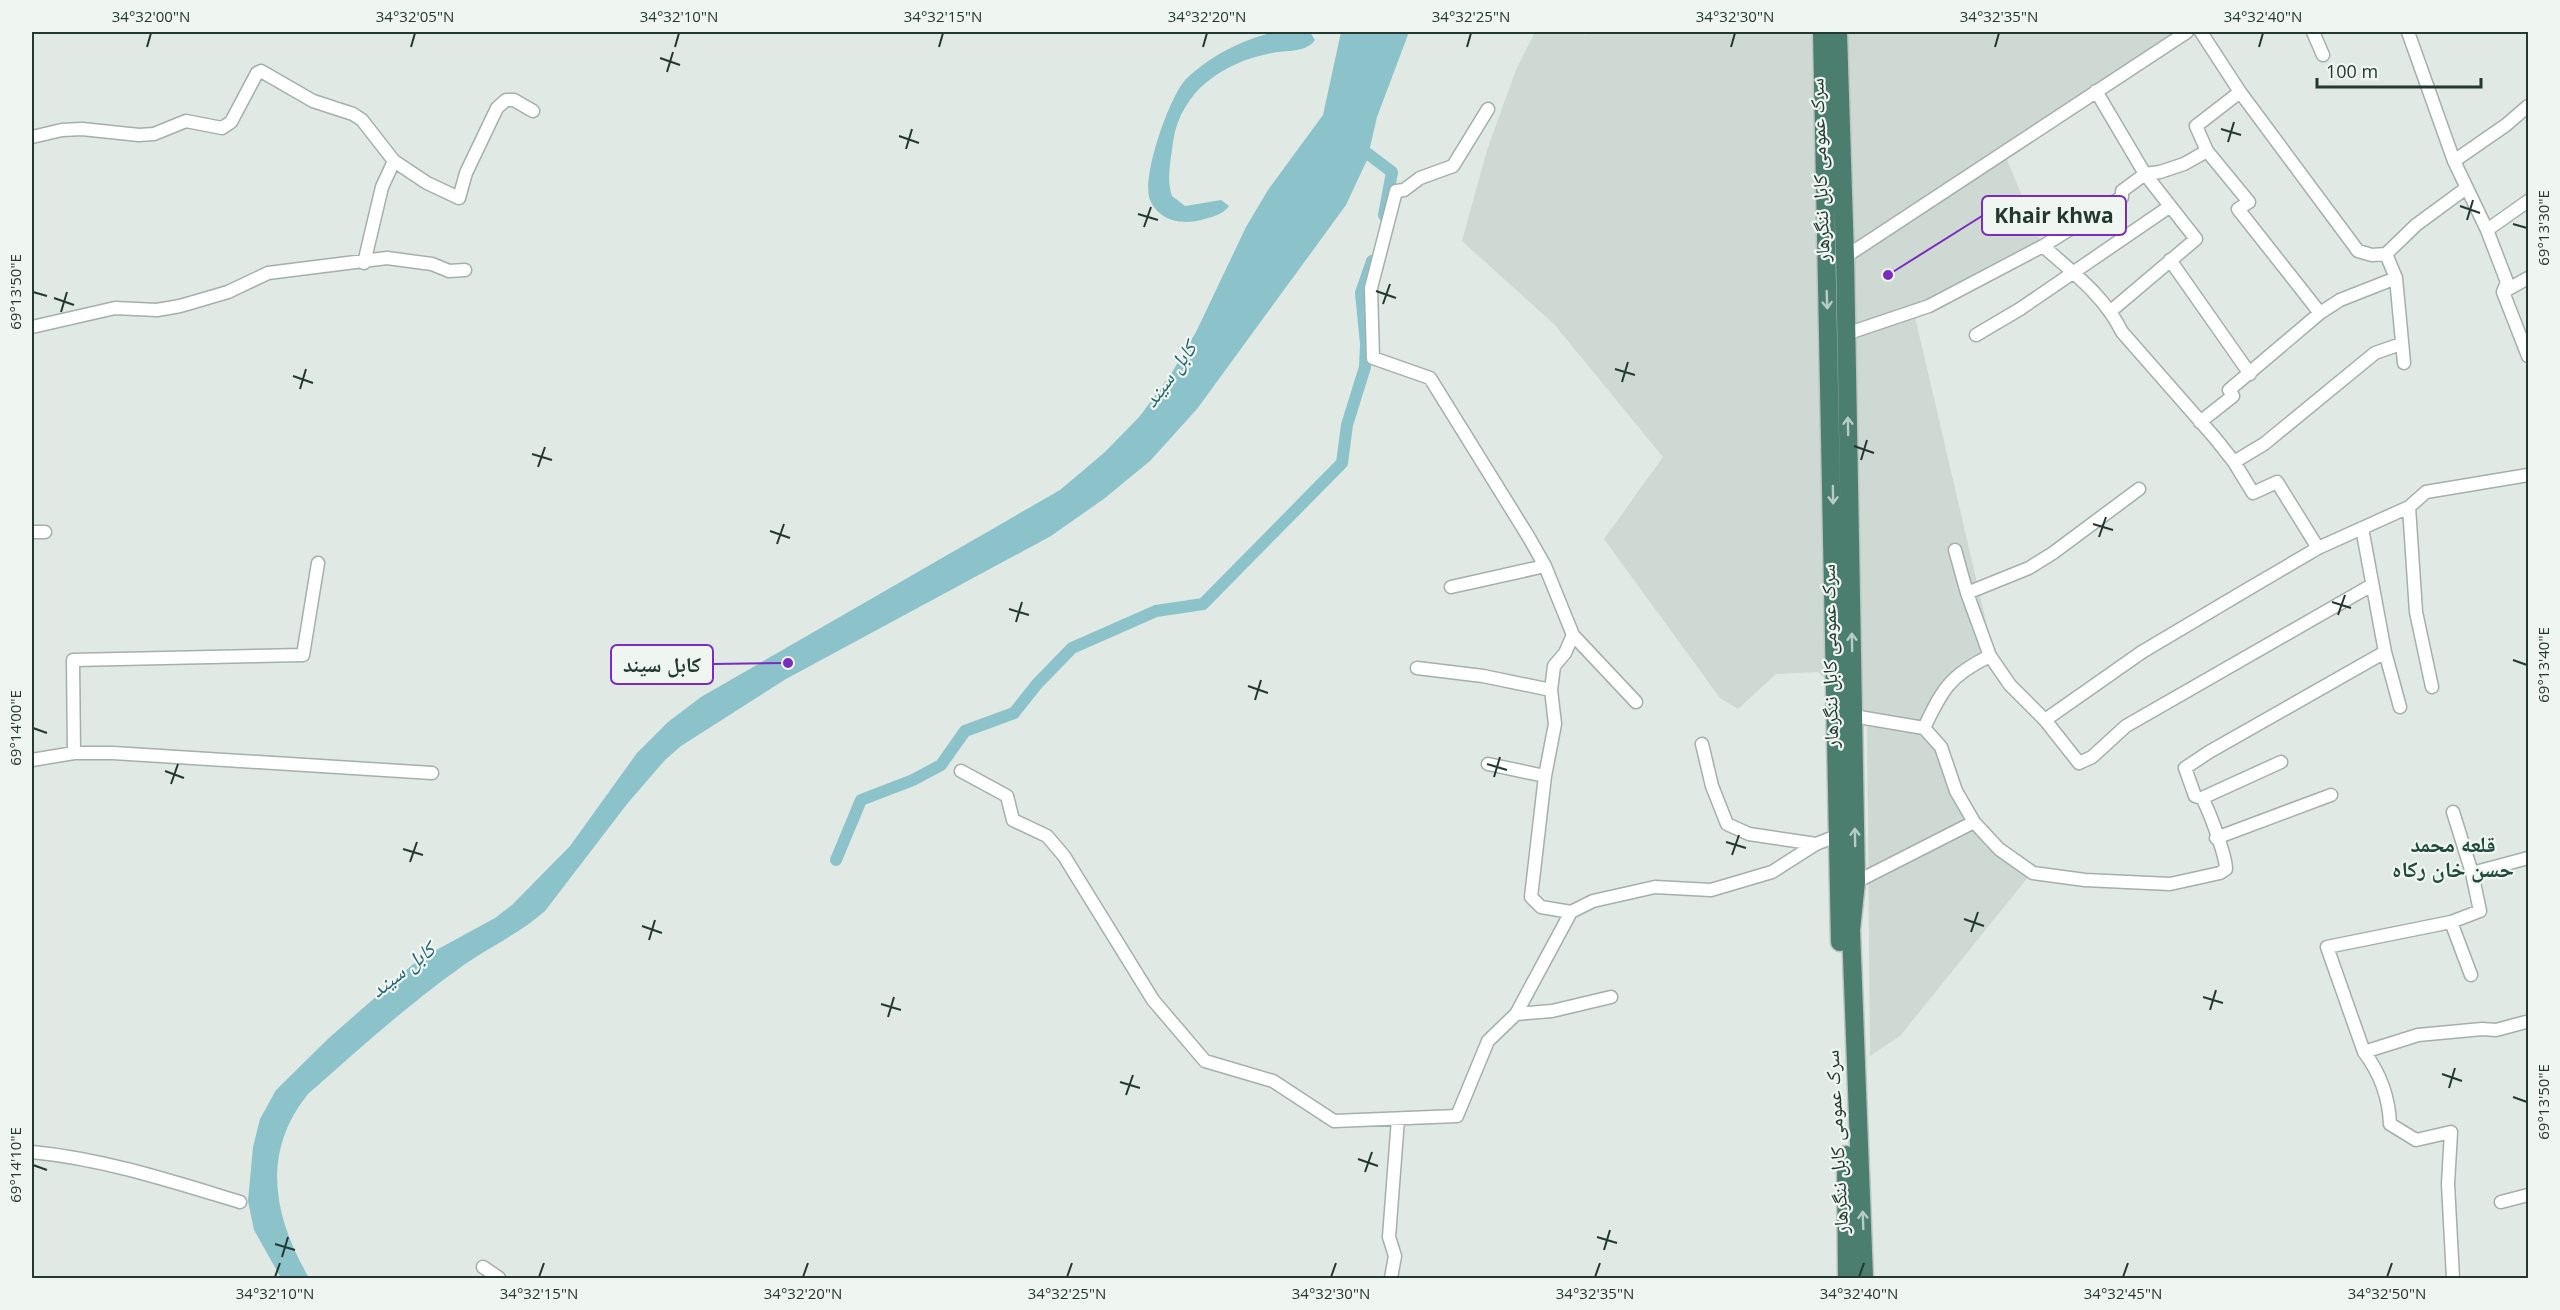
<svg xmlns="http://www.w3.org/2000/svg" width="2560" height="1310" viewBox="0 0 2560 1310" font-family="'Open Sans','Noto Naskh Arabic',sans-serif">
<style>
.built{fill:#ced9d3}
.water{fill:#8cc3ca}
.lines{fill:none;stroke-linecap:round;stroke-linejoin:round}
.canal{stroke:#8cc3ca;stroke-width:12}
.minor-casing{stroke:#a3b0ab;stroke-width:15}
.trunk-casing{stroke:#bdc3c1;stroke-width:21}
.minor{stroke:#fff;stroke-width:12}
.trunk{stroke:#4c7e70;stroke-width:18}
.oneway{stroke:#b6ccc4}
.ticks{fill:none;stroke:#223831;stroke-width:2}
.labels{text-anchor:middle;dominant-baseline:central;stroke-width:4.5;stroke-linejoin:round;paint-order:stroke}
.street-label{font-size:20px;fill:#223831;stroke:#eff6f2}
.water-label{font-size:21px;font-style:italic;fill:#22656e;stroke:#eff6f2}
.quarter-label{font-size:22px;font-weight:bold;fill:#20483c;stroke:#eff6f2}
.leader{fill:none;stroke:#7b2cbf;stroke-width:2}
.callout-dot{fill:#7b2cbf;stroke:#eff6f2;stroke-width:2}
.callout{fill:#eff6f2;stroke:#7b2cbf;stroke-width:2}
.callout-label{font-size:21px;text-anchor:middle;font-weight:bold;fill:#223831}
.neatline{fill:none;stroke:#223831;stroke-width:2}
.ticks-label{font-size:15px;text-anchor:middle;fill:#223831}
</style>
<rect width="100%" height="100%" fill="#e0e9e4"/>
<path class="built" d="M 1535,32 L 1583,32 L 1584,35 L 1589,32 L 2192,32 L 2003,150 L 2041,242 L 1915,317 L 1992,647 L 1939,688 L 1927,727 L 1975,822 L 2033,871 L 1900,1036 L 1870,1056 L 1867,717 L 1818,672 L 1776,674 L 1738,709 L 1720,698 L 1604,539 L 1663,457 L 1554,324 L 1462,241 L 1487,150 L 1516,70 Z"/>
<path class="water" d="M 1275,32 L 1310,32 L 1315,40 C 1306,53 1286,50 1272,53 C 1224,62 1181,90 1173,142 C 1171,160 1166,179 1172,196 L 1185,206 L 1221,200 L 1229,206 C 1223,215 1211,217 1201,220 C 1182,225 1159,221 1150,200 C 1141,178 1169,97 1186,79 C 1210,56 1243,39 1275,32 Z
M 1341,32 L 1409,32 L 1377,117 L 1367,160 L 1346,205 L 1197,409 L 1150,461 L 1105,498 L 1051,536 L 786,679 L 681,746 L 665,760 L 627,804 L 545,911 C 518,935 485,949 457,970 C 404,1008 357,1051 308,1094 C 260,1154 274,1217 309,1278 L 281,1278 L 254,1230 L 248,1201 L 253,1147 L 260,1119 L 276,1090 L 330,1037 L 418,960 L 495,918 L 512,905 L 570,846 L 637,753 L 668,722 L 701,697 L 1060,490 L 1105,452 L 1140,416 L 1171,374 L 1196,332 L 1246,227 L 1268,190 L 1323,115 Z"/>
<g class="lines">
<path class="canal" d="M 1355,144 L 1392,172 L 1384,215
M 836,860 L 861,800 L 913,780 L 941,765 L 965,731 L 1014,713 L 1037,684 L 1072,648 L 1156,611 L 1203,604 L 1342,463 L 1347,425 L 1365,367 L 1366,344 L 1361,293 L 1372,261"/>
<defs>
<path id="minor" d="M 2201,32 L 2240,92 L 2358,251 L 2372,255 L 2386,254 L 2416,225 L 2465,189
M 2313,32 L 2323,55
M 2408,32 L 2454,161 L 2487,230 L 2507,282 L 2503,292 L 2528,356
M 2096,91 L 2145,174 L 2196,239 L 2112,310
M 2240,92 L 2196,126 L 2207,151 L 2249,202 L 2238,209 L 2320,313
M 1488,109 L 1453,166 L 1420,178 L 1404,190 L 1396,191 L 1371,288 L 1373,358 L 1430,378 L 1528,536 L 1545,566 L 1573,635 L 1636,702
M 32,137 L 62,130 L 82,129 L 139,135 L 154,134 L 186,121 L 222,128 L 231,122 L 257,73 L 261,71 L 313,101 L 353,114 L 362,120 L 394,161 L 427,183 L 459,198 L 466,173 L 497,108 L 506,100 L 514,100 L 533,111
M 2454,161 L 2506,125 L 2528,106
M 2487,230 L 2528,201
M 2043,246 C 2073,273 2104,295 2122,332 L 2215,438 L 2234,462 L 2253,493 L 2277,482 L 2318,548
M 2386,254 L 2396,278 L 2404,363
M 1845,257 L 2187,32
M 2170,260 L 2250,374
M 364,263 L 382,187 L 394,161
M 2503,292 L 2528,278
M 32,327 L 115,308 L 157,310 L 180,306 L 228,292 L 268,273 L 387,258 L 432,264 L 449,271 L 465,270
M 1846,334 L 1929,306 L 2043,246 L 2122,197 L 2122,191 L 2145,174 L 2160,172 L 2184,164 L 2207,151
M 1976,335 L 2020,309 L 2169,207
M 2200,422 L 2233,396 L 2229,390 L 2320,313 L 2340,300 L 2396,278
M 2234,462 L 2264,444 L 2375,353 L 2401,344
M 2409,507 L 2416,612 L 2432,687
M 2362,528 L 2385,652 L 2400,707
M 32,532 L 45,532
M 1955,550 L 1967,593 L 1990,656 L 2010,685 L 2045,720 L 2079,763 L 2092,757 L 2126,726 L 2372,585
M 1451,587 L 1545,566
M 1967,593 L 2029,568 L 2053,553 L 2139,489
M 1417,668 L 1483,676 L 1551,690
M 1853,716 L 1924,728 L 1941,747 L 1956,791 L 1974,822
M 2045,720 L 2142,652 L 2243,592 L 2318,548 L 2409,507 L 2426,492 L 2528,475
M 1924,728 C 1942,690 1950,675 1990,656
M 1702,744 L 1712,786 L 1727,824 L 1749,834 L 1816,844
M 74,753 L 73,660 L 303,655 L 318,563
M 32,760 L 74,753 L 113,753 L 432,773
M 1488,764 L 1545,776
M 961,771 L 1007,796 L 1013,820 L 1047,836 L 1064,856 L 1153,1000 L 1205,1061 L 1273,1081 L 1334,1121 L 1457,1116 L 1488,1041 L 1516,1014 L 1571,912 L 1593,901 L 1655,887 L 1711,890 L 1772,872 L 1816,844 L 1839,835
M 2202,798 L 2281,762
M 2453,812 L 2472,873 L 2480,911 L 2451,922 L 2327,947 L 2364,1052 C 2380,1073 2389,1098 2390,1124 L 2416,1140 L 2451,1132 L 2448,1184 L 2453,1278
M 2216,838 L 2331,795
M 2472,873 L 2528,858
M 1856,882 L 1974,822 L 1999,849 L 2033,873 L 2085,880 L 2170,884 L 2220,873 L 2226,869 C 2226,856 2209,810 2202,798 L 2195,796 L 2185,768 L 2209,752 L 2385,652
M 1571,912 L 1541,907 L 1531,897 L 1545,776 L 1555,724 L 1551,690 L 1554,666 L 1565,653 L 1573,635
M 2451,922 L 2471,975
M 1516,1014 L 1552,1011 L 1611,997
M 2364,1052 L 2418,1035 L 2482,1029 L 2496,1030 L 2526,1022
M 32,1152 C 104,1159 171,1181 240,1202
M 2501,1202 L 2528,1195
M 483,1267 L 499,1278
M 1391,1278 L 1395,1256 L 1389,1237 L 1398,1119"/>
<path id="trunk" d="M 1822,32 L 1840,942
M 1838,32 L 1845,257 L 1856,882 L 1851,930 L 1864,1278
M 1846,1155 L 1847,1278"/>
</defs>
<use href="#minor" class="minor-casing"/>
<use href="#trunk" class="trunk-casing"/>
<use href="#minor" class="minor"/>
<use href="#trunk" class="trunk"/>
</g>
<defs><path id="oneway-shaft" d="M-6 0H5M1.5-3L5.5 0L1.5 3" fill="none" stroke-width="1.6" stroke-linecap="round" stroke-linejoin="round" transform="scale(1.5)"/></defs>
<g class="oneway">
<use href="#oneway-shaft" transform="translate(1827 300) rotate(88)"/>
<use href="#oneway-shaft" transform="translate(1848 426) rotate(-91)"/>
<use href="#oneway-shaft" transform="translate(1833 495) rotate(89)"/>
<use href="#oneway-shaft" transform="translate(1852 642) rotate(-91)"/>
<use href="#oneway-shaft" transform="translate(1855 837) rotate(-91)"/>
<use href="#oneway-shaft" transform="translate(1863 1220) rotate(-92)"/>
</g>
<path class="ticks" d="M 147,47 L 151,33M 411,47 L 415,33M 675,47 L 679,33M 939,47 L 943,33M 1203,47 L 1207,33M 1467,47 L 1471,33M 1731,47 L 1735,33M 1995,47 L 1999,33M 2259,47 L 2263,33M 660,58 L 680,65M 667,72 L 673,52M 2221,129 L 2241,135M 899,136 L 919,143M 2228,142 L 2234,122M 906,149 L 912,129M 2460,206 L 2480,213M 1138,214 L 1158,220M 2467,220 L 2473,200M 2513,224 L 2527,228M 1144,227 L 1151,207M 1376,291 L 1396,298M 33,292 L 47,296M 54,298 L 74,305M 1383,304 L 1390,284M 61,312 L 67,292M 1615,369 L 1635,375M 293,376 L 313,383M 1622,382 L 1628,362M 300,389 L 306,369M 1854,446 L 1874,453M 532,454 L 552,460M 1861,460 L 1867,440M 538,467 L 545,447M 2093,524 L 2113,530M 770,531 L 790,538M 2099,537 L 2106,517M 777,544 L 784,524M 2332,602 L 2351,608M 1009,609 L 1029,615M 2338,615 L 2345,595M 1016,622 L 1022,602M 2513,660 L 2527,665M 1248,686 L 1268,693M 1255,700 L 1261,680M 33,728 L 47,733M 1487,764 L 1507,770M 165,771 L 184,778M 1494,777 L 1500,757M 171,784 L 178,764M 1726,842 L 1746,848M 403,849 L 423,855M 1732,855 L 1739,835M 410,862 L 417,842M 1964,919 L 1984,926M 642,926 L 662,933M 1971,932 L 1978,912M 649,940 L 655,920M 2203,997 L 2223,1003M 881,1004 L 901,1010M 2210,1010 L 2216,990M 888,1017 L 894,997M 2442,1074 L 2462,1081M 1120,1082 L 1140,1088M 2449,1088 L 2455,1068M 1126,1095 L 1133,1075M 2513,1097 L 2527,1102M 1358,1159 L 1378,1166M 33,1165 L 47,1170M 1365,1172 L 1372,1152M 1597,1237 L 1617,1243M 275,1244 L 295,1250M 1604,1250 L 1610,1230M 282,1257 L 288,1237M 275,1277 L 280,1263M 539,1277 L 544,1263M 803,1277 L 808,1263M 1067,1277 L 1072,1263M 1331,1277 L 1336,1263M 1595,1277 L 1600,1263M 1859,1277 L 1864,1263M 2123,1277 L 2128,1263M 2387,1277 L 2392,1263"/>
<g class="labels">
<g class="street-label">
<text transform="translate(1819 170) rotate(-92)">سرک عمومی کابل ننگرهار</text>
<text transform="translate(1829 656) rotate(-91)">سرک عمومی کابل ننگرهار</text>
<text transform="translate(1836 1142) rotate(-93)">سرک عمومی کابل ننگرهار</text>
</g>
<g class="water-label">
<text transform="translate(1169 374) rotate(-54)">کابل سيند</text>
<text transform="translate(402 969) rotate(-38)">کابل سيند</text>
</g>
<g class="quarter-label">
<text x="2453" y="843">قلعه محمد<tspan x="2453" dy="25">حسن خان رکاه</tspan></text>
</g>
</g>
<path class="leader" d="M1888 275L1982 216M788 663L713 664"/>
<g class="callout-dot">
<circle cx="1888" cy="275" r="6"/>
<circle cx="788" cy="663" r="6"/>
</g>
<g class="callout">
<rect x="1982" y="196" width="144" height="39" rx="6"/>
<rect x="611" y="645" width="102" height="39" rx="6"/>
</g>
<g class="callout-label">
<text x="2054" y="223">Khair khwa</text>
<text x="662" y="672">کابل سيند</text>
</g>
<rect width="2560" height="1310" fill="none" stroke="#eff6f2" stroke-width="66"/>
<path d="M2317 78v9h164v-9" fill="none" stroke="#223831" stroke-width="3"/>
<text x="2326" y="78" font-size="18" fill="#223831" stroke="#eff6f2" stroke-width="4.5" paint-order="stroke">100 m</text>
<rect x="33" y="33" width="2494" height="1244" class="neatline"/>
<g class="ticks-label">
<text x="151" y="22">34°32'00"N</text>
<text x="415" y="22">34°32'05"N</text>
<text x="679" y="22">34°32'10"N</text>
<text x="943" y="22">34°32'15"N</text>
<text x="1207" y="22">34°32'20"N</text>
<text x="1471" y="22">34°32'25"N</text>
<text x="1735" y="22">34°32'30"N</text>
<text x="1999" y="22">34°32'35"N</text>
<text x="2263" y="22">34°32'40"N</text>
<text transform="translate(2544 228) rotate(-90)" y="5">69°13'30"E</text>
<text transform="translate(16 292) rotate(-90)" y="5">69°13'50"E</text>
<text transform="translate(2544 665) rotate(-90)" y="5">69°13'40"E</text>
<text transform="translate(16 728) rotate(-90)" y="5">69°14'00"E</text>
<text transform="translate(2544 1102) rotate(-90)" y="5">69°13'50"E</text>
<text transform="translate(16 1165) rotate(-90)" y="5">69°14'10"E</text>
<text x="275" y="1299">34°32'10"N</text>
<text x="539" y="1299">34°32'15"N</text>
<text x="803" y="1299">34°32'20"N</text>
<text x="1067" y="1299">34°32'25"N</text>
<text x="1331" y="1299">34°32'30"N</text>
<text x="1595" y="1299">34°32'35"N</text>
<text x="1859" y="1299">34°32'40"N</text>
<text x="2123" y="1299">34°32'45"N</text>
<text x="2387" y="1299">34°32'50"N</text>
</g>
</svg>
